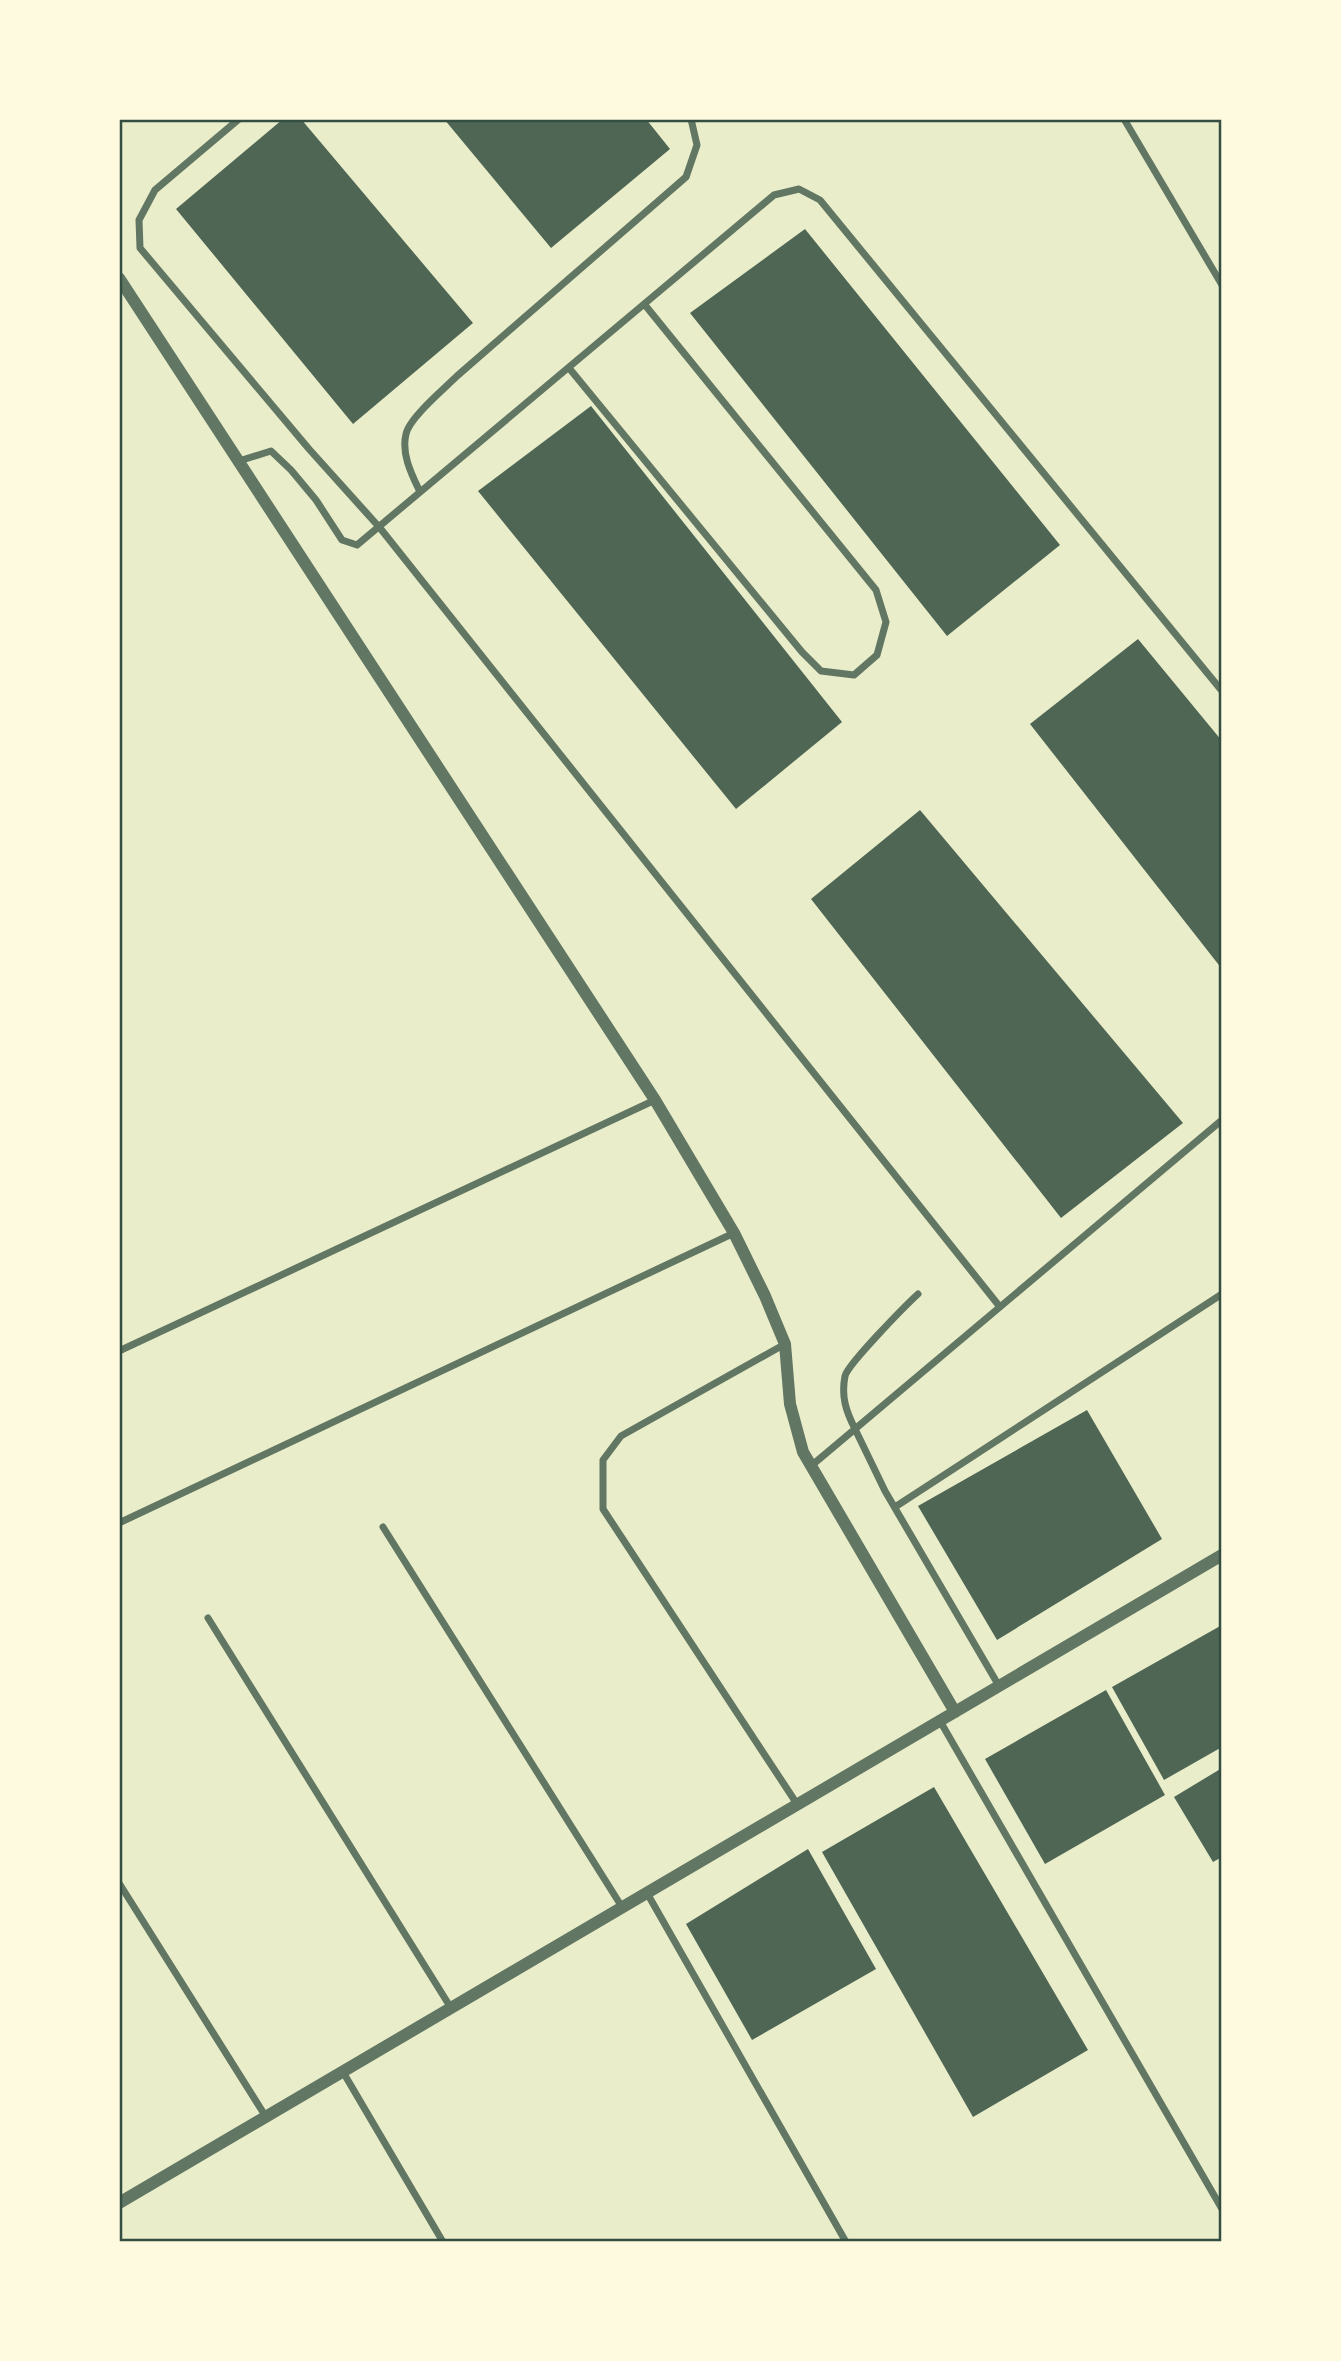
<svg xmlns="http://www.w3.org/2000/svg" width="1341" height="2361" viewBox="0 0 1341 2361" font-family="'Work Sans',sans-serif">
<style>
.building{fill:#4f6655}
.lines{fill:none;stroke-linecap:round;stroke-linejoin:round}
.minor{stroke:#617663;stroke-width:7}
.tertiary{stroke:#617663;stroke-width:12}
.neatline{fill:none;stroke:#344e41;stroke-width:2.5}
</style>
<rect width="100%" height="100%" fill="#e9edc9"/>
<path class="building" d="M 283,119 L 301,119 L 473,323 L 353,424 L 176,209 Z
M 444,119 L 646,119 L 670,149 L 551,248 Z
M 805,229 L 1060,545 L 947,636 L 690,313 Z
M 591,406 L 842,722 L 736,809 L 478,491 Z
M 1138,639 L 1222,741 L 1222,969 L 1030,724 Z
M 920,810 L 1183,1123 L 1061,1218 L 811,899 Z
M 1087,1410 L 1162,1539 L 997,1640 L 918,1506 Z
M 1222,1625 L 1222,1747 L 1164,1780 L 1112,1687 Z
M 1106,1690 L 1165,1795 L 1045,1864 L 985,1759 Z
M 1222,1768 L 1222,1857 L 1213,1862 L 1174,1797 Z
M 934,1787 L 1088,2050 L 973,2117 L 822,1852 Z
M 808,1849 L 876,1969 L 752,2040 L 686,1924 Z"/>
<g class="lines">
<path class="minor" d="M 239,119 L 155,190 L 139,220 L 140,248 L 309,449 L 380,528 L 1000,1307
M 1124,119 L 1222,285
M 569,368 L 802,652 L 821,671 L 854,675 L 877,655 L 886,622 L 876,590 L 645,305
M 239,461 L 271,451 L 291,470 L 316,500 L 342,540 L 357,545 L 774,195 L 799,189 L 820,200 L 1222,691
M 420,492 C 412,475 401,454 406,434 C 409,418 445,388 457,376 L 686,177 L 697,145 L 691,119
M 785,1344 L 621,1436 L 603,1460 L 603,1509 L 797,1804
M 119,1351 L 655,1100
M 811,1466 L 855,1429 C 846,1411 841,1397 845,1376 C 848,1364 905,1306 918,1294
M 895,1507 L 1222,1294
M 119,1523 L 734,1233
M 383,1527 L 622,1907
M 208,1618 L 451,2008
M 999,1686 L 885,1491 L 855,1429 L 1222,1120
M 940,1721 L 1222,2209
M 119,1883 L 266,2117
M 647,1893 L 846,2242
M 343,2072 L 443,2242"/>
<path class="tertiary" d="M 119,278 L 655,1100 L 734,1233 L 765,1296 L 785,1344 L 790,1404 L 803,1452 L 955,1712
M 119,2203 L 1222,1555"/>
</g>
<rect width="1341" height="2361" fill="none" stroke="#fefae0" stroke-width="242"/>
<rect x="121" y="121" width="1099" height="2119" class="neatline"/>
</svg>
